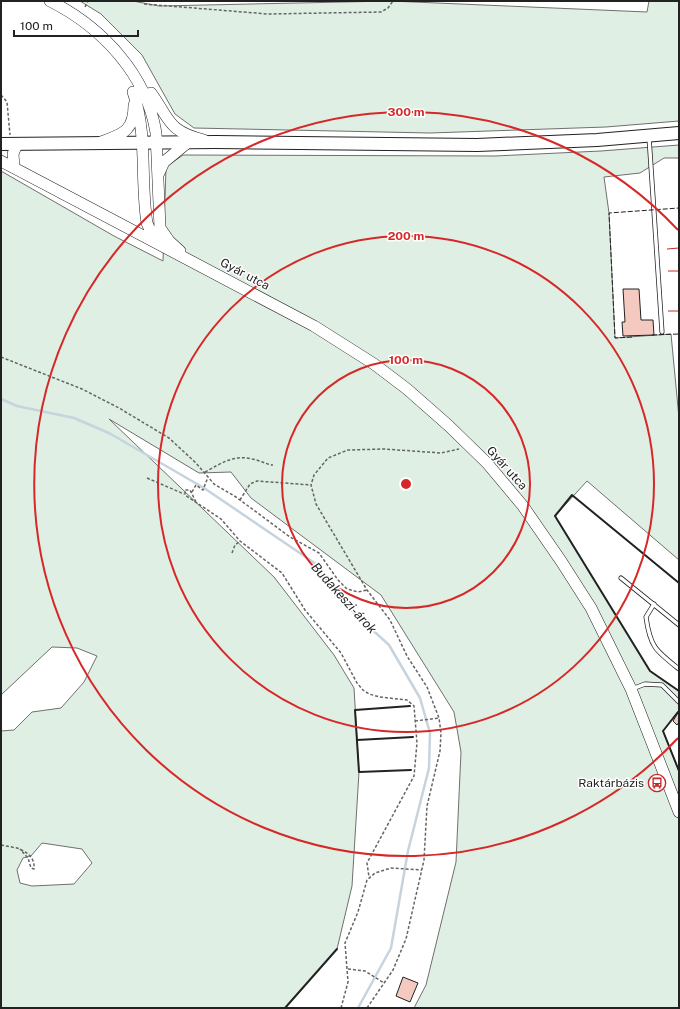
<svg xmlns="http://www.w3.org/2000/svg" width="680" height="1009" viewBox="0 0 680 1009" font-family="'Public Sans',sans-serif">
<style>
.green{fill:#e0efe3;stroke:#6f6f6f;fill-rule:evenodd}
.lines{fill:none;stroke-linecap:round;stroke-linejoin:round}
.stream{stroke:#c7d3dd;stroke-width:2.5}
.building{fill:#f3c9c0;stroke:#222}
.lane-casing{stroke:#222;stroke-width:5}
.secondary-casing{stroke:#222;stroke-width:12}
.primary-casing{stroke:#222;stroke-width:14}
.path{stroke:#646464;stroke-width:1.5;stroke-dasharray:3 2;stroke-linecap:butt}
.lane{stroke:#fff;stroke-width:3.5}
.secondary{stroke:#fff;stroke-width:11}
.primary{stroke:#fff;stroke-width:12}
.fence{stroke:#222;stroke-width:1;stroke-dasharray:5 2;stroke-linecap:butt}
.wall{stroke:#222;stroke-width:2}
.power{stroke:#c62828;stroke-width:1;stroke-dasharray:14 3 2 3;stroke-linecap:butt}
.ring{fill:none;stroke:#d62828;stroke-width:2}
.labels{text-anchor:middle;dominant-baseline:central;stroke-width:3;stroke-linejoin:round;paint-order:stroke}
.street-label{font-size:12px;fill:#222;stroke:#fff}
.poi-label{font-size:12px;fill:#222;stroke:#fff;text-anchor:end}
.water-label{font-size:13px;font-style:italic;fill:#222;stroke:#fff}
.centre{fill:#d62828;stroke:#fff;stroke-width:2}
.ring-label{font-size:12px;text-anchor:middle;font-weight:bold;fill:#d62828;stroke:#fff;stroke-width:3;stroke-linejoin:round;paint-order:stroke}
</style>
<rect width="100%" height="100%" fill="#fff"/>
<path class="green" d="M 80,1 L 133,1 L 159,6 L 390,1 L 647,12 L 649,1 L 679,1 L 679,121 L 606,127 L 430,133 L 194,128 L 175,114 L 142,55 L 101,14 Z
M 679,145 L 679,158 L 664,158 L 640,173 L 604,177 L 609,213 L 615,338 L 671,334 L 679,418 L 679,560 L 587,481 L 555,516 L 650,671 L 679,691 L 679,710 L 663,731 L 679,771 L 679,1008 L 414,1008 L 426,985 L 456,862 L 461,752 L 454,712 L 381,595 L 251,498 L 231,472 L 199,473 L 109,419 L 274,577 L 334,655 L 354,688 L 359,772 L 352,886 L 337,949 L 285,1008 L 1,1008 L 1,731 L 14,730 L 32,712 L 61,708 L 84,682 L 97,656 L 77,648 L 52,647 L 1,695 L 1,171 L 114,236 L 163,261 L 166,167 L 183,155 L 495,156 L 601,151 ZM 42,843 L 82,849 L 92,863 L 74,884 L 32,886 L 20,883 L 17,870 L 23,858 L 31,856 Z"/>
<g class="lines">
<path class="stream" d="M 1,399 L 17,406 L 74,418 L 109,433 L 204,488 L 319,566 L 354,613 L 389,645 L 420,698 L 430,733 L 429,768 L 408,851 L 391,948 L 358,1008"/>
</g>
<path class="building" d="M 623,289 L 639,289 L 641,320 L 653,320 L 654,335 L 623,336 L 622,322 L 625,322 Z
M 679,711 L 679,722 L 677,725 L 673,721 Z
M 403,977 L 418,983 L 410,1002 L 396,996 Z"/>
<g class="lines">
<defs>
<path id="lane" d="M 649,137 L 662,332
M 621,578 L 679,625
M 654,604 L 646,617 C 650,647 656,651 679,669
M 632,689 L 645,684 L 662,685 L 679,702"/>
<path id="secondary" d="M 50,1 C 102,27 147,75 156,133 L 160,228 L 169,241 L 180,251
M 133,92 C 148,134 140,180 147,223 L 152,235 L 160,244
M 151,93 C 170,119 167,131 204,140
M 101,142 C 123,134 134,131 134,105
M 1,161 L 314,326 L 374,364 L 407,389 L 449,426 L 487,463 L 523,506 L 561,561 L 591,608 L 631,689 L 679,812
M 14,167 L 13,154 L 17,144
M 159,173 L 164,162 L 187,143"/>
<path id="primary" d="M 1,144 L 216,142 L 477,145 L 597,140 L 679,133"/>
</defs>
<use href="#lane" class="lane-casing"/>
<use href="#secondary" class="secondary-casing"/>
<use href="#primary" class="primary-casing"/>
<path class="path" d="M 144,4 L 268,14 L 381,12 L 388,8 L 393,1
M 85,7 L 88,1
M 1,95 L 7,102 L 10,135
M 1,357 L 82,389 L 119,408 L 169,438 L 196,463 L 214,484 L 236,497 L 290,537 L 319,553 L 338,580 L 347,589 L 358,592 L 367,590
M 205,472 C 220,464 234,454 252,459 C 259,460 265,464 273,465
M 147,478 L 184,494
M 192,492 L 196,485 L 203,490 L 208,477
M 240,500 L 250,484 L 257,481 L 311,485
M 196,502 L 190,490 L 185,490 L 185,495 L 221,519 L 240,541 L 282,573 L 305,610 L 341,653 L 357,683 L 363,690 L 369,694 L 380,697 L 407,700 L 414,706 L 417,743 L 414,776 L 367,863 L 369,877
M 232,553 L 235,545 L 240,541
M 415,721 L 439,718
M 1,845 L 17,848 C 27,852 35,857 34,869 L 31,868 L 28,858 L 20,849
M 348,969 L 365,971 L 384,983
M 341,1008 L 348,982 L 345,943 L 358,912 L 367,880 L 375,873 L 391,868 L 422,870
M 367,1008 L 393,970 L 406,939 L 424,860 L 427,806 L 440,751 L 441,733 L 439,718 L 427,687 L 407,656 L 390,620 L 367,590 L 316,504 L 311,485 L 314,475 L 328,458 L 348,450 L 384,449 L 441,453 L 459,449"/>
<use href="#lane" class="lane"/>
<use href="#secondary" class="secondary"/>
<use href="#primary" class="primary"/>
<path class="fence" d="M 652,335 L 679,334
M 632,337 L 615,338 L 609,213 L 679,208"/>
<path class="wall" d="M 679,583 L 572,495 L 555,516 L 650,671 L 679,691
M 410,706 L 355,710 L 359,772 L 411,770
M 678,712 L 663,731 L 679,771
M 357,740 L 413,737
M 285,1008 L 337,949"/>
<path class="power" d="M 667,249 L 679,248
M 668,271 L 679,271
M 668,311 L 679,311"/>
</g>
<g class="ring">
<circle cx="406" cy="484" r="124"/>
<circle cx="406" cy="484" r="248"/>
<path d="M678 738A372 372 0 1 1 678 230"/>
</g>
<defs>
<symbol id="bus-ring" viewBox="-11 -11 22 22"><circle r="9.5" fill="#fff" stroke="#c62828" stroke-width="1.5"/><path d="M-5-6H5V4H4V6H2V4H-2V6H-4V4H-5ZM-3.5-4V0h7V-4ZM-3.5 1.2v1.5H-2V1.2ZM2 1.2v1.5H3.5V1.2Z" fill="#c62828"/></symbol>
</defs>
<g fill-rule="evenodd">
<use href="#bus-ring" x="647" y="773" width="20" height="20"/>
</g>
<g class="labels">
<g class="street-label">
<text transform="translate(245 274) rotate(28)">Gyár utca</text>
<text transform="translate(507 468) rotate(48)">Gyár utca</text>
</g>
<g class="poi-label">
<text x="644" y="783">Raktárbázis</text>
</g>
<g class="water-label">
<text transform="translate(344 598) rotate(48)">Budakeszi-árok</text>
</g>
</g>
<circle cx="406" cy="484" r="6" class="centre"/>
<g class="ring-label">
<text x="406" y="116">300 m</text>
<text x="406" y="240">200 m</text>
<text x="406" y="364">100 m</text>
</g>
<rect width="680" height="1009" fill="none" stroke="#222222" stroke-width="4"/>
<path d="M14 30v6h124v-6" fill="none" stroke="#222222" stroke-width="2"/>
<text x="20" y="30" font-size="12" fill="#222222" stroke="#ffffff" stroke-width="3" paint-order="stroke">100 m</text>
</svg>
